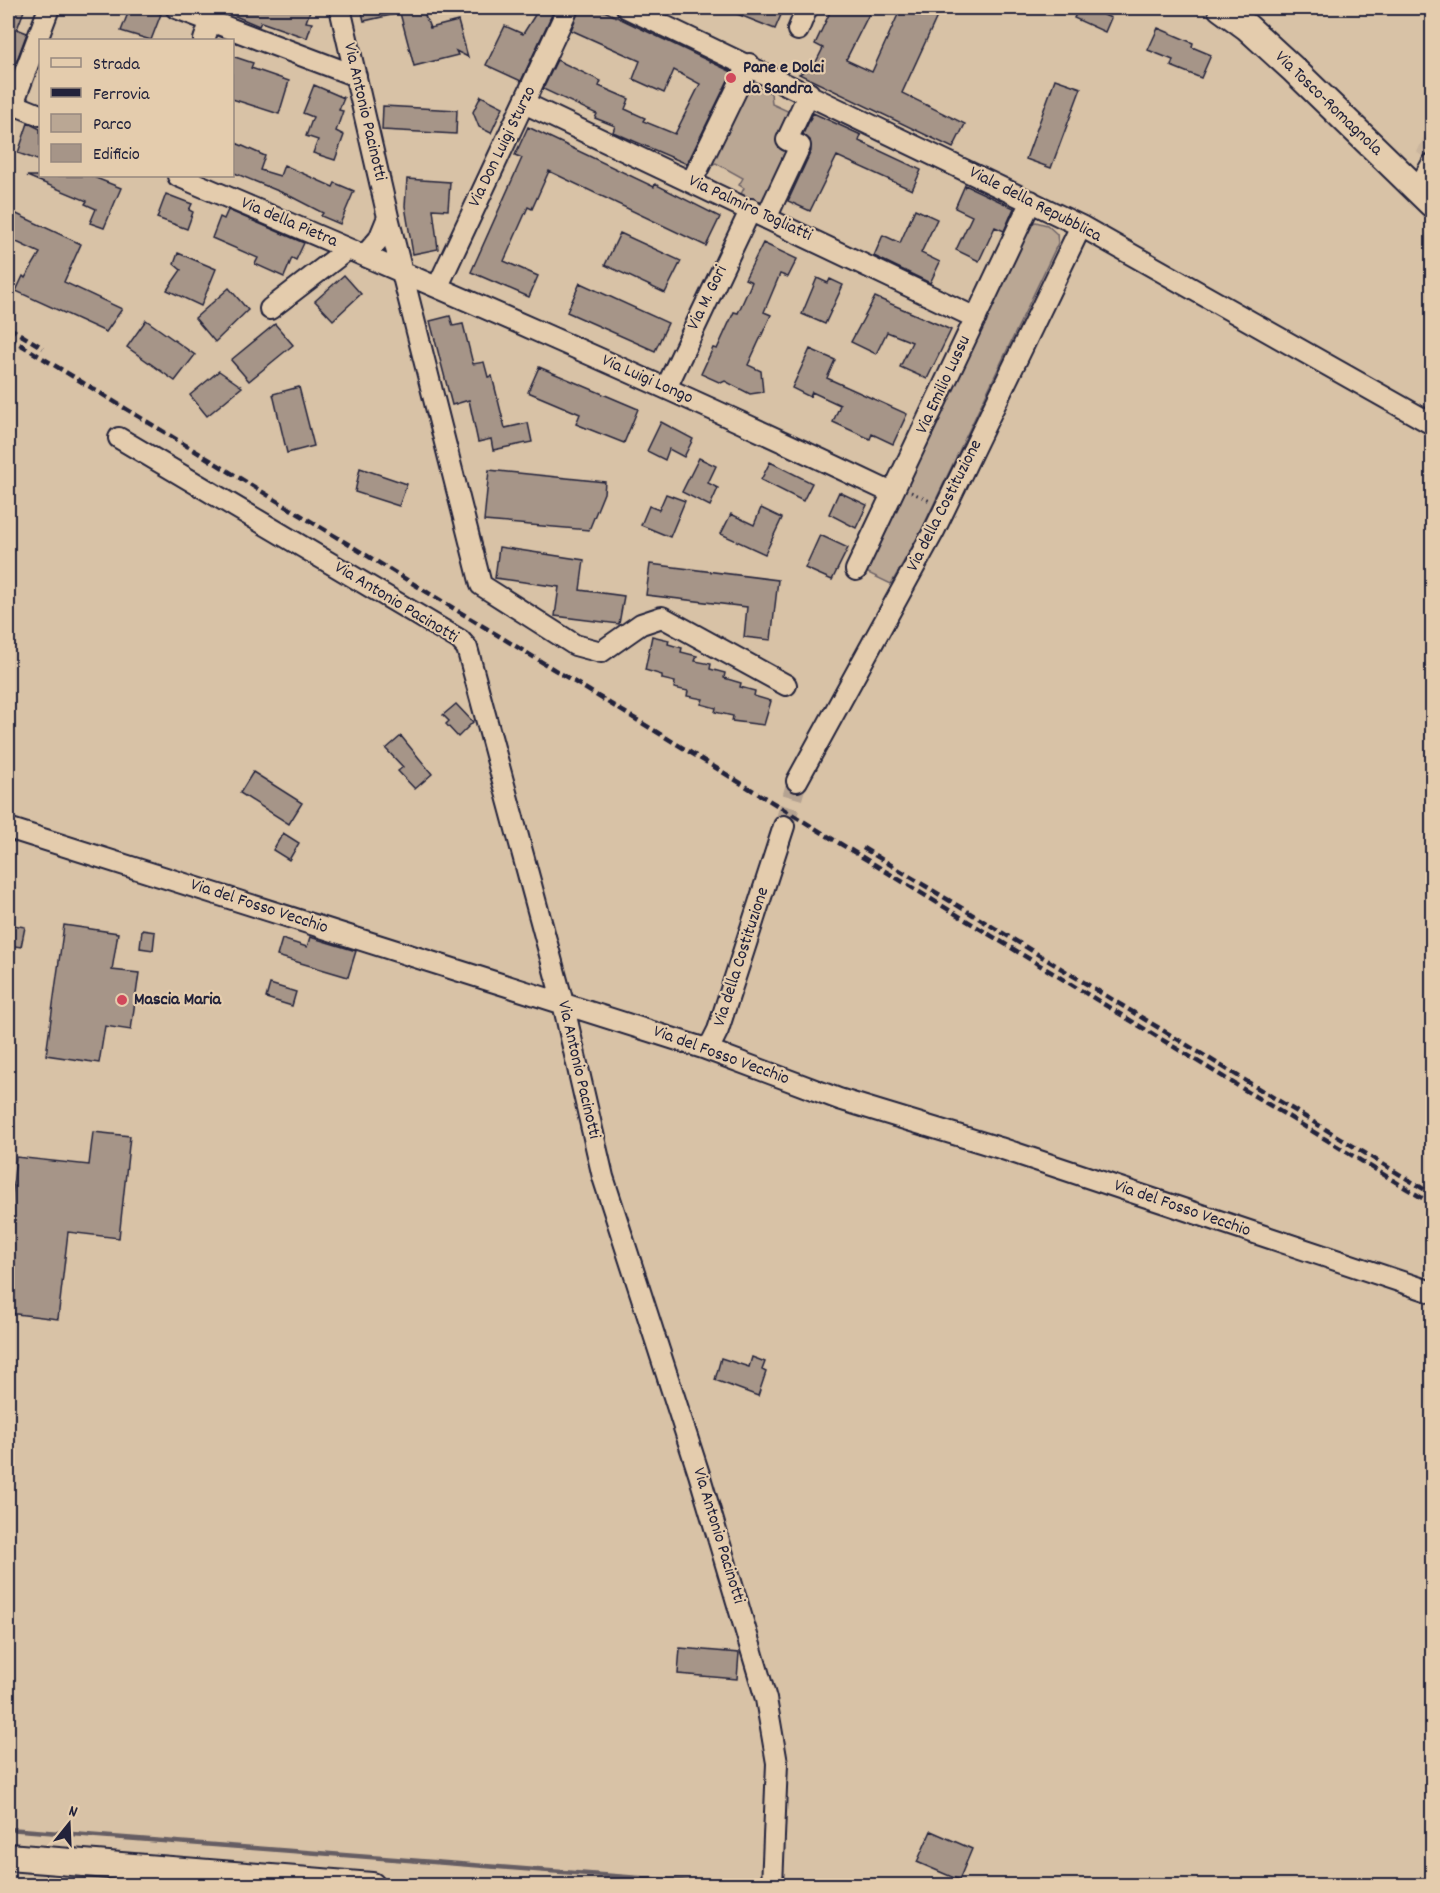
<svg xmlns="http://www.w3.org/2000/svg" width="1440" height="1893" viewBox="0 0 1440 1893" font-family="Dekko,sans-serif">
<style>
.built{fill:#c9b49d}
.green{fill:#baa794;stroke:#6e6468;stroke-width:1.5}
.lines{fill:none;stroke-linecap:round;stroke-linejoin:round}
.stream{stroke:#655d63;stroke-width:4.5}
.building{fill:#a69588;stroke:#22223b;stroke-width:1.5}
.minor-tunnel{stroke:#b4a291;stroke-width:20;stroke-dasharray:20 10;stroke-linecap:butt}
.minor-casing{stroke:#22223b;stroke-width:24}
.major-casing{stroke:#22223b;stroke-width:30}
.path{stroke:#22223b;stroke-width:3;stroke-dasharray:1.5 4.5;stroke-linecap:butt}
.minor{stroke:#e4ccad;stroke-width:20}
.major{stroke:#e4ccad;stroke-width:26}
.rail{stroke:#22223b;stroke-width:4.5;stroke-dasharray:9 4.5;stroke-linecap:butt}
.poi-dot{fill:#d1495b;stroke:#e4ccad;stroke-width:2}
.labels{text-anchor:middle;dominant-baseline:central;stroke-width:4.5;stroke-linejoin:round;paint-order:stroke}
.poi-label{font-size:18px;font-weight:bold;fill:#22223b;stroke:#e4ccad;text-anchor:start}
.street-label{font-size:18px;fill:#22223b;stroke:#e4ccad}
</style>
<rect width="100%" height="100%" fill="#d8c2a6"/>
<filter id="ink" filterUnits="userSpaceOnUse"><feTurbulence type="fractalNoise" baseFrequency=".0167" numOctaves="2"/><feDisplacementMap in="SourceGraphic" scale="12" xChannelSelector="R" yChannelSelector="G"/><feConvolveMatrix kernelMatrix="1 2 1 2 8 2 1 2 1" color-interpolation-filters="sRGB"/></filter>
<g filter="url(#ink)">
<path class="built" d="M 1432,120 L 1432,165 L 1417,152 Z"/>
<path class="green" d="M 745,81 L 771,93 L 772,104 L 794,114 L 794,148 L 766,206 L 741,194 L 744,188 L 739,185 L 743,178 L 716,163 L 702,168 Z
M 1036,222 L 1047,225 L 1057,234 L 1058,243 L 922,529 L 891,584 L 866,572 L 1026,225 Z"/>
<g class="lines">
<path class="stream" d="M 8,1829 L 743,1886"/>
</g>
<path class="building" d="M 8,8 L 25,8 L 17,29 L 27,33 L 8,84 Z
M 130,8 L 145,8 L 161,14 L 151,40 L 121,31 Z
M 227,8 L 311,8 L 306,22 L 312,23 L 307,38 L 261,22 L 259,26 L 226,12 Z
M 361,8 L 422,8 L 430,28 L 458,21 L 468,57 L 456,51 L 458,55 L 414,66 L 400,13 L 364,21 Z
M 519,8 L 555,8 L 521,81 L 486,65 L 505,26 L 523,34 L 535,15 Z
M 580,8 L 598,8 L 732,72 L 687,164 L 613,132 L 615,126 L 595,118 L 597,114 L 543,89 L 557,60 L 601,81 L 599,86 L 629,99 L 625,109 L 645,118 L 643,121 L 675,134 L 700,84 L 674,70 L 664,93 L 633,79 L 640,61 L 571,30 Z
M 722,8 L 784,8 L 775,29 Z
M 832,8 L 872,8 L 846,60 L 872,72 L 901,8 L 941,8 L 902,93 L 965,124 L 953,148 L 799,74 L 814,66 L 823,48 L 815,44 Z
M 1079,8 L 1107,8 L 1104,15 L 1111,18 L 1105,32 L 1074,18 Z
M 1158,28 L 1193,43 L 1192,47 L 1211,55 L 1201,78 L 1171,66 L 1173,60 L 1148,50 Z
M 232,56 L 253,63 L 251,68 L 289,81 L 279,114 L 232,99 Z
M 1055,79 L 1081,88 L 1051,168 L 1026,159 Z
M 314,85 L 344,98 L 339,110 L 343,111 L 336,131 L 344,135 L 335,160 L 313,153 L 318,140 L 306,136 L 313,117 L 303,113 Z
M 481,96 L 503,107 L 491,133 L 479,127 L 473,112 Z
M 383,106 L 457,110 L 456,134 L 382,130 Z
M 813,113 L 861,135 L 859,141 L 921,170 L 912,190 L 837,156 L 810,211 L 788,201 L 811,151 L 810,140 L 803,134 Z
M 28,123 L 40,129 L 40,161 L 18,153 Z
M 528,127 L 654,187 L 655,184 L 720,217 L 706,246 L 549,171 L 532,209 L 528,207 L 504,261 L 538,276 L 529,297 L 471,272 L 522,158 L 515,155 Z
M 236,143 L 265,156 L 260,170 L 280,176 L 284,165 L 333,187 L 335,183 L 354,191 L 340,224 L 321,216 L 323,213 L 288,195 L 232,172 L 232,151 Z
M 27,176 L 91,176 L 121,188 L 104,228 L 90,223 L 96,209 L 85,204 L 87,201 Z
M 407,179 L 450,182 L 448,210 L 433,209 L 438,249 L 413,254 L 405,206 Z
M 965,185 L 1014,208 L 1004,231 L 995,227 L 979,261 L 956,250 L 972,216 L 955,208 Z
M 166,194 L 192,204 L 189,210 L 193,212 L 187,229 L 157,218 Z
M 915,209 L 937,219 L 921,253 L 940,262 L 930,283 L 874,256 L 883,235 L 900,243 Z
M 8,210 L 81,244 L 64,282 L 122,309 L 106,332 L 16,291 L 23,276 L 25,278 L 40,253 L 8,238 Z
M 228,210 L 304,243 L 296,260 L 292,258 L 284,277 L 255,264 L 258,258 L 212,238 L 220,217 L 224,219 Z
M 620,233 L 681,261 L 665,293 L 605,265 Z
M 763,243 L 797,259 L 788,277 L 780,274 L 764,312 L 771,315 L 748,365 L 761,371 L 763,392 L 750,394 L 725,381 L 721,383 L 701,374 L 713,348 L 717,349 L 734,312 L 738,313 L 752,282 L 745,279 Z
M 178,253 L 216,269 L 201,306 L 167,290 L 181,270 L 174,264 Z
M 344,275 L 361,294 L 333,320 L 315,301 Z
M 817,278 L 828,283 L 830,279 L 843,285 L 825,324 L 802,314 Z
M 580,283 L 668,323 L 655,351 L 567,312 Z
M 229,288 L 248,310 L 215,342 L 195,318 Z
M 875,297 L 951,330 L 927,379 L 900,367 L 912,342 L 887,332 L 876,354 L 851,342 Z
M 450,316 L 453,326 L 463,324 L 473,364 L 484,362 L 488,377 L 492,376 L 505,428 L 528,423 L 532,442 L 493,450 L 491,439 L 478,442 L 469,400 L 452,405 L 430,321 Z
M 146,320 L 195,355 L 175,381 L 127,347 Z
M 275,324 L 293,345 L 249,381 L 231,360 Z
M 810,349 L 835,360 L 827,378 L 907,414 L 893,444 L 872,434 L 870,439 L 833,422 L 840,405 L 812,392 L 810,397 L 792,388 Z
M 539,367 L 638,409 L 624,443 L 576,424 L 580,414 L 528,392 Z
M 219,371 L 242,387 L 207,416 L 190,395 Z
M 299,387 L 314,446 L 287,453 L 273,394 Z
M 661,422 L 693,439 L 684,457 L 669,449 L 665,460 L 647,451 Z
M 699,458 L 716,466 L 708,483 L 718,488 L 710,506 L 682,492 Z
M 770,462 L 812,483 L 803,501 L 761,480 Z
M 360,468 L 407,484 L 399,506 L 355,492 Z
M 489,470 L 605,482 L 604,493 L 589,530 L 484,521 Z
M 839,492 L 867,505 L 856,528 L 829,514 Z
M 666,494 L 685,501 L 670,537 L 641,525 L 649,506 L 659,510 Z
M 761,508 L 782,518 L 765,554 L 721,534 L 731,514 L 754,525 Z
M 820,535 L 848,548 L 832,580 L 805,568 Z
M 499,547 L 584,560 L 580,590 L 624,596 L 619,624 L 555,616 L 559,587 L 495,578 Z
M 650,564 L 778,580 L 771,640 L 744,637 L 747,607 L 646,595 Z
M 652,636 L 669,640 L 668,644 L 682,648 L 681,652 L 697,656 L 695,661 L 711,664 L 710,669 L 725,673 L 724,678 L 741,683 L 740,687 L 755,691 L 754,696 L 771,701 L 764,725 L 732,721 L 733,716 L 715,712 L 716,708 L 701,704 L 703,699 L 687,696 L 688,691 L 674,688 L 675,682 L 662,679 L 662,675 L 645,670 Z
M 456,704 L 473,722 L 458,737 L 446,724 L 449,721 L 443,715 Z
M 401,736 L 432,774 L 415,789 L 398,771 L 403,767 L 386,749 Z
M 253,772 L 302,803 L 289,824 L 240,793 Z
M 283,833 L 299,843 L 289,860 L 273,850 Z
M 8,924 L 25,927 L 21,947 L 8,945 Z
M 64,925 L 118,933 L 112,970 L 139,973 L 131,1030 L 105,1026 L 99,1063 L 46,1055 Z
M 142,930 L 155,932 L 153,950 L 140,948 Z
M 310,937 L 356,951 L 348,977 L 277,956 L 282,939 L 307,947 Z
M 270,984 L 296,992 L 292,1006 L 266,998 Z
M 93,1132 L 130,1136 L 119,1238 L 68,1232 L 58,1319 L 8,1313 L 8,1235 L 16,1157 L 89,1165 Z
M 752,1357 L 765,1362 L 762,1370 L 766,1372 L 758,1396 L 715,1380 L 721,1358 L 749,1367 Z
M 680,1648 L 739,1653 L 737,1679 L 678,1674 Z
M 931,1831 L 972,1849 L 959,1880 L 917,1862 Z"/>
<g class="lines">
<path class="minor-tunnel" d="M 784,826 L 797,781"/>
<defs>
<path id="minor" d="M 176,8 L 356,76
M 340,8 L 388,217 L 481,585 L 575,645 L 601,652 L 641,624 L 662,617 L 786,685
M 627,8 L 1081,226 L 1432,424
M 798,30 L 807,8
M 204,40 L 215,8
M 8,102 L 40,115
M 524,103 L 976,318
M 13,104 L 49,8
M 178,176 C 417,278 657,381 892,493
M 692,181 L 749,64
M 1418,189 L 1432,164
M 767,216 L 800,146 L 787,140 L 809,93
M 365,255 L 379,239 L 388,217
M 438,286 L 568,8
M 270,309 L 348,249
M 666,388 L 751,209
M 119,438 L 460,640 L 467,648 L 563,1003 L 603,1177 L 699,1474 L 766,1699 L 777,1763 L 772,1886
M 856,570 L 1031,201
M 797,781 L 934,531 L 1081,226
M 8,828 L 703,1048 L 839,1099 L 1000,1148 L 1432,1292
M 703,1048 L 711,1044 L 718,1030 L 784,826"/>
<path id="major" d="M 1221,8 L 1247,27 L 1294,70 L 1432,204
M 8,1857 L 372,1886"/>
</defs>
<use href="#minor" class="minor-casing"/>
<use href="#major" class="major-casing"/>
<path class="path" d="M 911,492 L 930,501"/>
<use href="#minor" class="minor"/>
<use href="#major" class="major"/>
<path class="rail" d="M 8,327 L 43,348
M 8,337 L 1432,1204
M 863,848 L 1432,1194"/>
</g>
</g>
<g class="poi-dot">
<circle cx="731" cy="78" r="6"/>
<circle cx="122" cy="1000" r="6"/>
</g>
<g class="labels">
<g class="poi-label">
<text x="743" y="68">Pane e Dolci<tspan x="743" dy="21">da Sandra</tspan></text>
<text x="134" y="1000">Mascia Maria</text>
</g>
<g class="street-label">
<text transform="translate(1328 104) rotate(44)">Via Tosco-Romagnola</text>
<text transform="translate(364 112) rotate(77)">Via Antonio Pacinotti</text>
<text transform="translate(503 147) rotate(-64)">Via Don Luigi Sturzo</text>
<text transform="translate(1035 205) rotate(27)">Viale della Repubblica</text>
<text transform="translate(750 209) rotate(25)">Via Palmiro Togliatti</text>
<text transform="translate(289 223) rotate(23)">Via della Pietra</text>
<text transform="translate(708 298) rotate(-64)">Via M. Gori</text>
<text transform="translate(647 380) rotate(24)">Via Luigi Longo</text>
<text transform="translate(944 385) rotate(-65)">Via Emilio Lussu</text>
<text transform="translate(945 506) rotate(-63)">Via della Costituzione</text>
<text transform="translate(396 603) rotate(31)">Via Antonio Pacinotti</text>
<text transform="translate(259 907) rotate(18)">Via del Fosso Vecchio</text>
<text transform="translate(742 957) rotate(-72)">Via della Costituzione</text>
<text transform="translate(721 1056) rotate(20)">Via del Fosso Vecchio</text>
<text transform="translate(578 1070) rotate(77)">Via Antonio Pacinotti</text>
<text transform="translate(1182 1209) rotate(19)">Via del Fosso Vecchio</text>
<text transform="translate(718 1536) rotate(73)">Via Antonio Pacinotti</text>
</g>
</g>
<rect width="1440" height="1893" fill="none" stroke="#e4ccad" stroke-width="30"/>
<rect x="15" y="15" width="1410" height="1863" fill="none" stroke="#22223b" stroke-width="2" filter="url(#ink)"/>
<rect x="39" y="39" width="195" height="138" fill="#e4ccad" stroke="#96887f" stroke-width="1.5"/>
<rect x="51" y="58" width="30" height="9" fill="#e4ccad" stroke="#96887f" stroke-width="1.5"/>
<text x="93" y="69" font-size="18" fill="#22223b">Strada</text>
<rect x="51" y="88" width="30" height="9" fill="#22223b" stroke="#96887f" stroke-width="1.5"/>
<text x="93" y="99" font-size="18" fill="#22223b">Ferrovia</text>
<rect x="51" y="114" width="30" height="18" fill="#baa794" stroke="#96887f" stroke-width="1.5"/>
<text x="93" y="129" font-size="18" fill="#22223b">Parco</text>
<rect x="51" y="144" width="30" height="18" fill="#a69588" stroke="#96887f" stroke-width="1.5"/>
<text x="93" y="159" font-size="18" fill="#22223b">Edificio</text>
<g transform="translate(69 1824) rotate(18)" stroke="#e4ccad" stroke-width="4.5" paint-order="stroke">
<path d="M0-4.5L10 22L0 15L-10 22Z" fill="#22223b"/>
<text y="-9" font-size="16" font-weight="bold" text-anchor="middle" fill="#22223b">N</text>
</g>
</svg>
